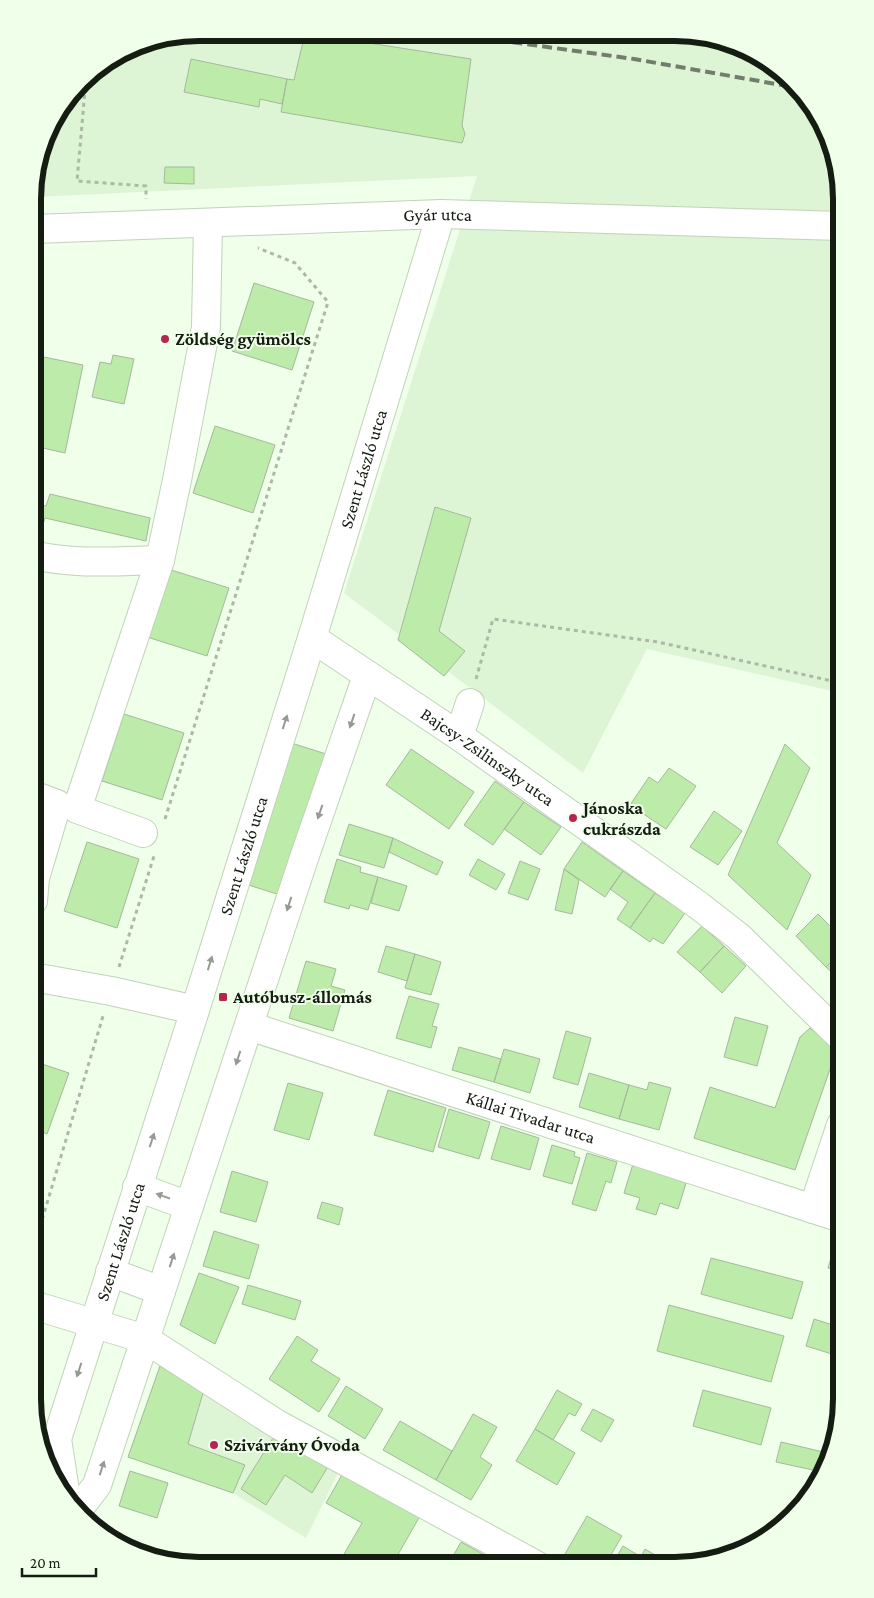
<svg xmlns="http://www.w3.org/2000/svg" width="874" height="1598" viewBox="0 0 874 1598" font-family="'Crimson Pro',serif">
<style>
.built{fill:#ddf5d4}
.building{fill:#bdeba9;stroke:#a5b89e}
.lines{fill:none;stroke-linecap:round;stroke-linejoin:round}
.minor-casing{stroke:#c0d3b8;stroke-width:30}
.path{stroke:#acb9a6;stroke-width:3;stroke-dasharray:4 4;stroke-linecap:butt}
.minor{stroke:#fff;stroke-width:28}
.rail{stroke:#727d6e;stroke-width:4;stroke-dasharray:10 5;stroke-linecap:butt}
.oneway{fill:#969994}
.poi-dot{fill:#b5254f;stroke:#efffe9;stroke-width:2}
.labels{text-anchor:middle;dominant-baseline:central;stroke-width:4;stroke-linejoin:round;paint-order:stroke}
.street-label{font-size:18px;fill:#151c12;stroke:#efffe9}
.poi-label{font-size:18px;font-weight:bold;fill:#151c12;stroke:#efffe9;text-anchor:start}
.rim{fill:none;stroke:#151c12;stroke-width:6}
</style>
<rect width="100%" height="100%" fill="#efffe9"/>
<path class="built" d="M 200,33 L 707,36 L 784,74 L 833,146 L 841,200 L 841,693 L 647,649 L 583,773 L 344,593 L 477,176 L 34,197 L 34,178 L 50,125 L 89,74 L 136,45 Z
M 160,1366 L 203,1393 L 276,1433 L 339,1471 L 306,1538 L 233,1493 L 128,1457 Z"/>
<path class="building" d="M 305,33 L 471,59 L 462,125 L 465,134 L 462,143 L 281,112 L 287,79 L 294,80 Z
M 191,59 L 287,79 L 282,104 L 260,99 L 259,107 L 184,92 Z
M 165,167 L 194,167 L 194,184 L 164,183 Z
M 254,283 L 314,302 L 292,370 L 232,351 Z
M 34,355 L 83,365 L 65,453 L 34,446 Z
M 113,355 L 134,359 L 124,404 L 92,397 L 100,362 L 111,364 Z
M 215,426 L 275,445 L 253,513 L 193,493 Z
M 50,494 L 150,518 L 146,541 L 45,518 L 42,528 L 33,526 L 34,503 L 46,506 Z
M 435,507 L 471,518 L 439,631 L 465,651 L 444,676 L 398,640 Z
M 168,569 L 229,588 L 207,656 L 147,637 Z
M 124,714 L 184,733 L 162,800 L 102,781 Z
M 285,741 L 326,754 L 280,895 L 239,882 Z
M 785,744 L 810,768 L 777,843 L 811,875 L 787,930 L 728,875 Z
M 411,749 L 474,792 L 449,829 L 386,785 Z
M 669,768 L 696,786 L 666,829 L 630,805 L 649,777 L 658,783 Z
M 495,781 L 524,802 L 493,845 L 464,825 Z
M 524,802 L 561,827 L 541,855 L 504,829 Z
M 714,811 L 742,831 L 718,865 L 690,847 Z
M 349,824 L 393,838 L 384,868 L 339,855 Z
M 393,838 L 443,862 L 437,875 L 389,852 Z
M 87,842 L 139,859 L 117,928 L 64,911 Z
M 582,842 L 623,871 L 605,897 L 564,869 Z
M 337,859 L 361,867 L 360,872 L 378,877 L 368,910 L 350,905 L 349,909 L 324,902 Z
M 478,859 L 505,874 L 496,890 L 469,875 Z
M 520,861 L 540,869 L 528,900 L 508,893 Z
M 564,869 L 579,880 L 572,914 L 555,910 Z
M 623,871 L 655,893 L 630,928 L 617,919 L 628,902 L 610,889 Z
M 378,877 L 407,886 L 399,911 L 371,903 Z
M 655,893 L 685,913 L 663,944 L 653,938 L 650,942 L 630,928 Z
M 818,914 L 841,937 L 841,952 L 826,967 L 796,936 Z
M 702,926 L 724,946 L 700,972 L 677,952 Z
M 386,946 L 415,954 L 407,981 L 378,972 Z
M 724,946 L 746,966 L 722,993 L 700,972 Z
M 841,952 L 841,981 L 826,967 Z
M 415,954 L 441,962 L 431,995 L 405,988 Z
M 306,961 L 336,969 L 331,986 L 345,990 L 333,1031 L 289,1018 Z
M 409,996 L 439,1004 L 432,1026 L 437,1027 L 431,1048 L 396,1038 Z
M 735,1017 L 768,1026 L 757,1066 L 724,1057 Z
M 810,1028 L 837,1049 L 795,1170 L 694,1138 L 710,1087 L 775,1108 L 800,1037 Z
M 566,1031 L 591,1038 L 578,1085 L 553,1078 Z
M 459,1047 L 501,1059 L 494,1082 L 452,1070 Z
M 504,1049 L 540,1059 L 530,1093 L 494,1082 Z
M 33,1061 L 69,1073 L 47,1134 L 33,1128 Z
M 589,1073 L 629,1085 L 619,1119 L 579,1107 Z
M 649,1082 L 671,1088 L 659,1130 L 619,1119 L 629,1085 L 647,1090 Z
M 288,1083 L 323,1093 L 309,1140 L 274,1130 Z
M 388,1090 L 446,1108 L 433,1152 L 374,1135 Z
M 449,1109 L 490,1122 L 479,1159 L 438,1147 Z
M 501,1126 L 539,1138 L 530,1170 L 491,1159 Z
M 552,1145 L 575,1152 L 574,1156 L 580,1158 L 572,1184 L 543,1176 Z
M 587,1153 L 617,1162 L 611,1183 L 606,1181 L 596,1211 L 572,1204 Z
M 633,1164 L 687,1180 L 678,1209 L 660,1203 L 656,1215 L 636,1209 L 640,1198 L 624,1193 Z
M 232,1171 L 268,1182 L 256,1222 L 220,1212 Z
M 322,1202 L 343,1208 L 339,1225 L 317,1218 Z
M 214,1231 L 259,1245 L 249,1279 L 203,1266 Z
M 839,1231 L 841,1231 L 841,1272 L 828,1268 Z
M 711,1258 L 803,1282 L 792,1319 L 701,1294 Z
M 199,1273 L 239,1287 L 215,1344 L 180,1325 Z
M 248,1285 L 301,1301 L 295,1320 L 242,1304 Z
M 669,1305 L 784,1336 L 771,1382 L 657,1351 Z
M 814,1319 L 839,1327 L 832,1354 L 806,1346 Z
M 297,1336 L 318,1350 L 311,1361 L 340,1379 L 319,1412 L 269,1379 Z
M 160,1366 L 203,1393 L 188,1444 L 245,1465 L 233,1493 L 128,1457 Z
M 346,1386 L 383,1409 L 365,1439 L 328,1416 Z
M 557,1390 L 582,1404 L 575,1416 L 569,1413 L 553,1440 L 535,1429 Z
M 703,1390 L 771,1408 L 761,1445 L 693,1426 Z
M 593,1409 L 614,1420 L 601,1442 L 581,1430 Z
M 473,1414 L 497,1427 L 480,1457 L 492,1465 L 471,1500 L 436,1480 Z
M 400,1421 L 452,1451 L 436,1480 L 383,1450 Z
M 535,1429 L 575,1453 L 557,1485 L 516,1461 Z
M 276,1433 L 329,1465 L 312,1493 L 285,1475 L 266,1505 L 241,1489 Z
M 781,1442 L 832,1454 L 822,1472 L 776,1462 Z
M 130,1471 L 168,1483 L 157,1518 L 119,1506 Z
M 343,1473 L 420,1516 L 392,1565 L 318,1564 L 319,1557 L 340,1561 L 362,1523 L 326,1503 Z
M 587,1516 L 622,1536 L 605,1565 L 585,1565 L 565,1554 Z
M 461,1542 L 497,1562 L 495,1565 L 448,1565 Z
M 623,1546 L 641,1557 L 645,1549 L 665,1561 L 662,1565 L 612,1565 Z"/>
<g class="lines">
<defs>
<g id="minor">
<path id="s1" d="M 34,229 L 441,214 L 841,226"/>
<path d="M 33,555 C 75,565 117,561 160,560"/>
<path id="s2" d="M 312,638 L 459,736 L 698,905 L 739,937 L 841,1037"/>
<path d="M 459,736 L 470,703"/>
<path d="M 143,833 L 77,809 L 160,560 L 177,480 L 206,327 L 208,223"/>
<path d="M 33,901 L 35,878 L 57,804 L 33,795"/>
<path d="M 33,977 L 111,991 L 195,1010"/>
<path id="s3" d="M 249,1026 L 841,1218"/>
<path d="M 137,1187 L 189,1206"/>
<path d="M 813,1209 L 841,1125"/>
<path d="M 110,1272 L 161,1291"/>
<path d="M 33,1305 L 145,1339 L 277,1424 L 536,1565"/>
<path id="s4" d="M 66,1497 L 57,1439 L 195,1010 L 312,638 L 441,214"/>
<path d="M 78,1510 L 97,1485 L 304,858 L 367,676"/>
</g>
</defs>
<use href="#minor" class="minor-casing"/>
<path class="path" d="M 86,79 L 77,181 L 146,186 L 146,199
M 476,679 L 493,619 L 658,642 L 841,683
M 165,819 L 328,302 L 295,263 L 258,248
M 119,967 L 154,856
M 33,1250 L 103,1016"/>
<use href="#minor" class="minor"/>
<path class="rail" d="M 453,34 L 634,59 L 793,87"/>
</g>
<defs><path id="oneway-solid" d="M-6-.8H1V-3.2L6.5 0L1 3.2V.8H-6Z" transform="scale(1.25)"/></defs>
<g class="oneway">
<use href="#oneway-solid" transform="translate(352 721) rotate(109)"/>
<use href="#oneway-solid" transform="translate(285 722) rotate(-72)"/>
<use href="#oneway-solid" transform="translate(320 812) rotate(109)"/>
<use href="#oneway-solid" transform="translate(289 904) rotate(108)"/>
<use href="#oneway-solid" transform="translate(210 963) rotate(-73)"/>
<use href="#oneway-solid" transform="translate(238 1058) rotate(108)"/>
<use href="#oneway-solid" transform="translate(152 1140) rotate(-72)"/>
<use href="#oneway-solid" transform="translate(163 1196) rotate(-160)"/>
<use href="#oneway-solid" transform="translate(172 1260) rotate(-72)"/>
<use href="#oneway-solid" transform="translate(79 1370) rotate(108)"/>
<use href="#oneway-solid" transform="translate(102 1468) rotate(-72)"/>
</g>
<g class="poi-dot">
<circle cx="165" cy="339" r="5"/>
<circle cx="573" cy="818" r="5"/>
<rect x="218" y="992" width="10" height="10" rx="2.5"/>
<circle cx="214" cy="1445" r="5"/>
</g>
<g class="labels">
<g class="street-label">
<text stroke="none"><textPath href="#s1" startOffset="404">Gyár utca</textPath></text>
<text stroke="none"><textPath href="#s4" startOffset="1076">Szent László utca</textPath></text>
<text stroke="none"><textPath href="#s2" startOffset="212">Bajcsy-Zsilinszky utca</textPath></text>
<text stroke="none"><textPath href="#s4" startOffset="671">Szent László utca</textPath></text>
<text stroke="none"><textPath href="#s3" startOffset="296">Kállai Tivadar utca</textPath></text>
<text stroke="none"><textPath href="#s4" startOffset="266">Szent László utca</textPath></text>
</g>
<g class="poi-label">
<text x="175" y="339">Zöldség gyümölcs</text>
<text x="583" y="808">Jánoska<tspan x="583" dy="21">cukrászda</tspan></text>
<text x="233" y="997">Autóbusz-állomás</text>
<text x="224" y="1445">Szivárvány Óvoda</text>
</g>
</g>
<path d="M0 0H874V1598H0ZM199 41H675A158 158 0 0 1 833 199V1399A158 158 0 0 1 675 1557H199A158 158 0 0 1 41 1399V199A158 158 0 0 1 199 41Z" fill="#efffe9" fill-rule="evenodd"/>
<path class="rim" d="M199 41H675A158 158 0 0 1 833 199V1399A158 158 0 0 1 675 1557H199A158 158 0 0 1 41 1399V199A158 158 0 0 1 199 41Z"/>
<path d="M22 1568v8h74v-8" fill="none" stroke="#151c12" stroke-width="2.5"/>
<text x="30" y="1568" font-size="15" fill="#151c12" stroke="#efffe9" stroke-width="4" paint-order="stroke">20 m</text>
</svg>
